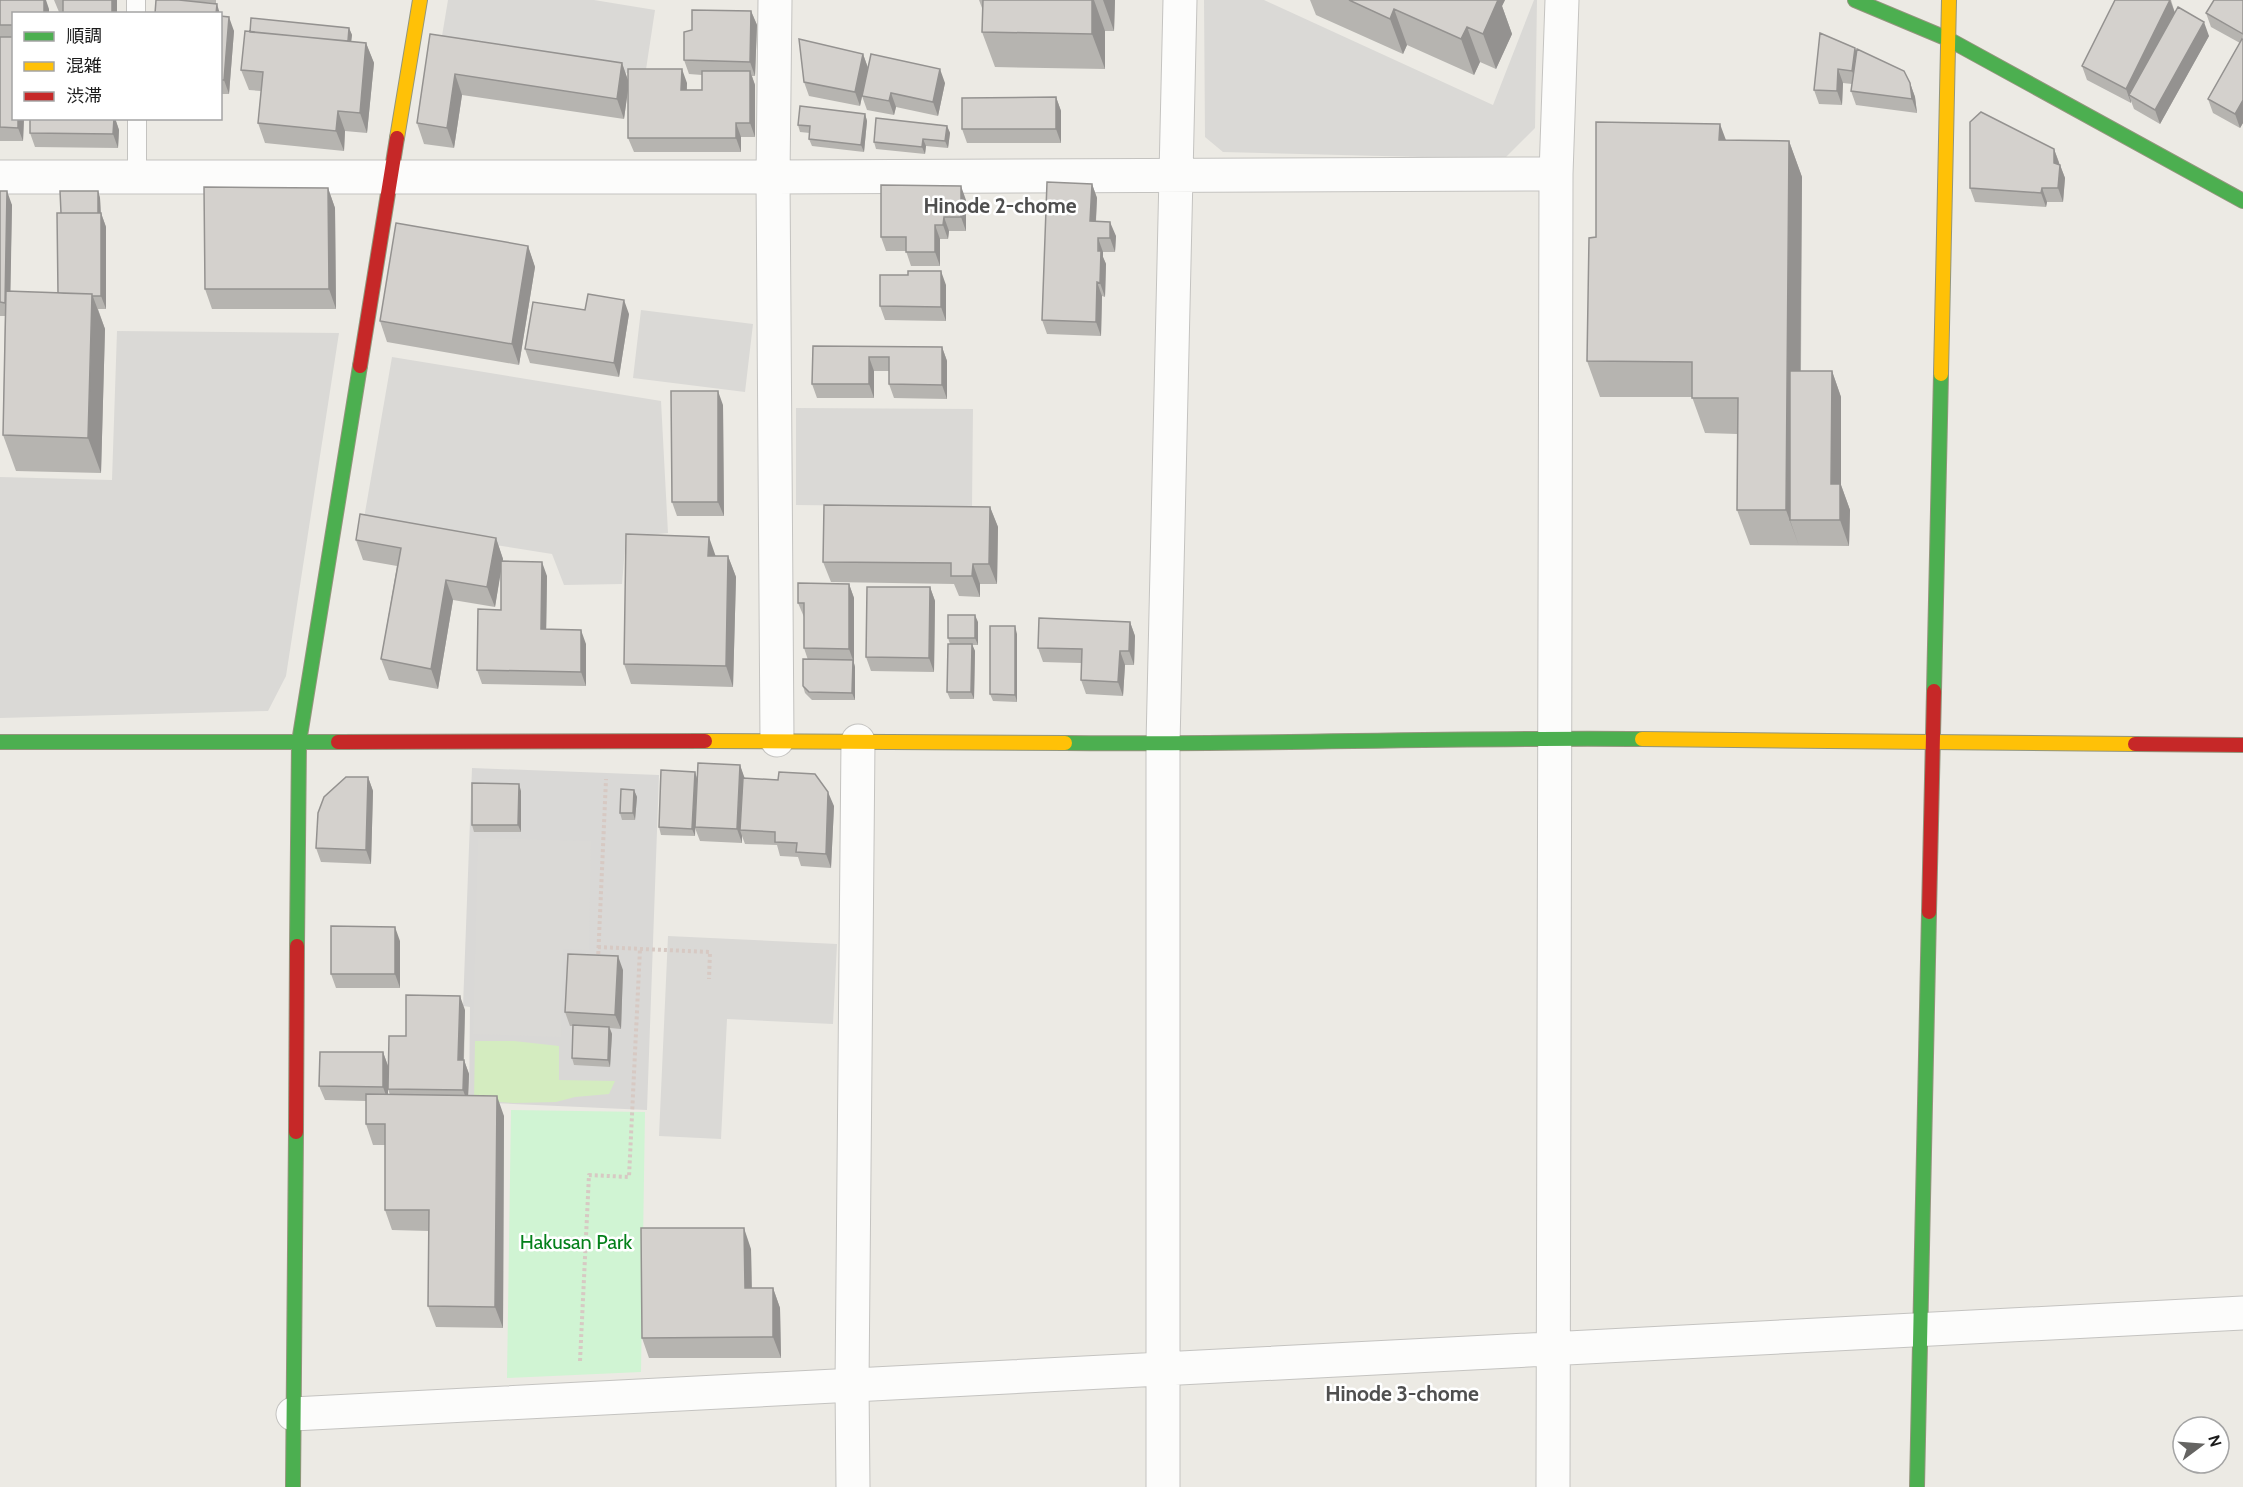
<svg xmlns="http://www.w3.org/2000/svg" width="2243" height="1487" viewBox="0 0 2243 1487" font-family="Cabin,'Noto Sans JP',sans-serif">
<style>
.religious{fill:#d9d8d6}
.grass{fill:#d4ecc0}
.park{fill:#d0f4d3}
.parking{fill:#dad9d6}
.lines{fill:none;stroke-linecap:round;stroke-linejoin:round}
.lane-casing{stroke:#c4c3c0;stroke-width:20}
.street-casing{stroke:#c4c3c0;stroke-width:35}
.fast-casing{stroke:#92957c;stroke-width:16}
.slow-casing{stroke:#92957c;stroke-width:16}
.jam-casing{stroke:#92957c;stroke-width:16}
.path{stroke:#d7c9c3;stroke-width:4;stroke-dasharray:3 3;stroke-linecap:butt}
.lane{stroke:#fcfcfb;stroke-width:18}
.street{stroke:#fcfcfb;stroke-width:33}
.fast{stroke:#4caf50;stroke-width:14}
.slow{stroke:#ffc107;stroke-width:14}
.jam{stroke:#c62828;stroke-width:14}
.wall{fill:#b6b4b0}
.shaded-wall{fill:#949290}
.building{fill:#d4d1cd;stroke:#949290;stroke-width:1.5}
.labels{text-anchor:middle;dominant-baseline:central;stroke-width:5;stroke-linejoin:round;paint-order:stroke}
.park-label{font-size:20px;fill:#04801a;stroke:#fff}
.neighbourhood-label{font-size:21px;font-weight:bold;fill:#4f4f4f;stroke:#fff}
</style>
<rect width="100%" height="100%" fill="#eceae4"/>
<path class="religious" d="M 472,768 L 659,775 L 647,1110 L 469,1102 L 470,1007 L 463,1006 Z"/>
<path class="grass" d="M 475,1041 L 514,1041 L 559,1046 L 559,1080 L 615,1081 L 609,1094 L 575,1097 L 556,1102 L 514,1103 L 474,1100 Z"/>
<path class="park" d="M 511,1110 L 645,1112 L 641,1372 L 507,1378 Z"/>
<path class="parking" d="M 448,0 L 594,0 L 655,10 L 645,76 L 441,42 Z
M 1204,0 L 1264,0 L 1493,105 L 1534,0 L 1537,0 L 1535,128 L 1504,159 L 1223,152 L 1205,137 Z
M 641,310 L 753,324 L 745,392 L 633,378 Z
M 117,331 L 339,333 L 286,676 L 268,711 L 0,718 L 0,477 L 112,480 Z
M 392,357 L 661,401 L 668,533 L 626,537 L 622,584 L 564,585 L 552,554 L 363,524 Z
M 796,408 L 973,409 L 972,507 L 796,505 Z
M 478,838 L 591,841 L 589,950 L 563,949 L 561,1037 L 473,1034 Z
M 668,936 L 837,944 L 833,1024 L 727,1019 L 721,1139 L 659,1136 Z"/>
<g class="lines">
<defs>
<path id="lane" d="M 136,0 L 136,14
M 137,118 L 137,178"/>
<path id="street" d="M 775,0 L 773,177 L 777,740
M 0,177 L 773,177 L 1556,174
M 293,1414 L 2243,1313
M 853,1487 L 852,1385 L 858,741
M 1163,1487 L 1163,744 L 1180,0
M 1553,1487 L 1556,174 L 1562,0"/>
<path id="fast" d="M 1855,0 L 1948,39 L 2243,201
M 1934,691 L 1941,374
M 0,742 L 338,742
M 1065,743 C 1257,745 1449,737 1642,739
M 297,946 L 299,742 L 360,366
M 293,1487 L 296,1132
M 1917,1487 L 1929,912"/>
<path id="slow" d="M 397,138 L 420,0
M 1941,374 L 1949,0
M 1642,739 L 2135,744
M 705,741 L 1065,743"/>
<path id="jam" d="M 360,366 L 397,138
M 338,742 L 705,741
M 2135,744 L 2243,745
M 1929,912 L 1934,691
M 296,1132 L 297,946"/>
</defs>
<use href="#lane" class="lane-casing"/>
<use href="#street" class="street-casing"/>
<use href="#fast" class="fast-casing"/>
<use href="#slow" class="slow-casing"/>
<use href="#jam" class="jam-casing"/>
<path class="path" d="M 598,947 L 710,952 L 709,979
M 598,960 L 606,779
M 580,1361 L 589,1175 L 629,1177 L 640,949"/>
<use href="#lane" class="lane"/>
<use href="#street" class="street"/>
<use href="#fast" class="fast"/>
<use href="#slow" class="slow"/>
<use href="#jam" class="jam"/>
</g>
<path class="wall" d="M 0,0 L 49,9 L 49,14 L 14,14 L 14,118 L 24,118 L 23,141 L 0,141 Z
M 54,0 L 117,0 L 117,14 L 63,14 L 63,12 L 59,12 Z
M 156,0 L 216,0 L 216,3 Z
M 979,0 L 1115,0 L 1114,31 L 1105,31 L 1105,69 L 995,67 L 982,32 L 982,8 Z
M 1310,0 L 1505,0 L 1502,6 L 1512,34 L 1496,69 L 1480,62 L 1474,75 L 1407,45 L 1403,54 L 1316,15 Z
M 2171,0 L 2175,13 L 2209,36 L 2160,124 L 2134,109 L 2131,101 L 2131,103 L 2087,80 L 2082,66 Z
M 2243,0 L 2243,123 L 2240,128 L 2213,113 L 2208,99 L 2240,43 L 2211,27 L 2206,13 Z
M 751,11 L 757,25 L 755,76 L 752,76 L 755,85 L 755,137 L 741,137 L 741,152 L 634,152 L 628,138 L 628,88 L 624,119 L 462,95 L 454,148 L 424,144 L 417,123 L 430,34 L 622,63 L 628,81 L 687,83 L 687,90 L 702,90 L 702,75 L 689,74 L 684,60 L 692,30 Z
M 220,14 L 221,16 L 234,31 L 229,94 L 220,94 Z
M 349,28 L 352,35 L 351,42 L 366,43 L 374,63 L 367,133 L 345,131 L 344,151 L 265,143 L 258,123 L 261,91 L 249,90 L 241,70 L 250,32 Z
M 1855,48 L 1856,53 L 1910,83 L 1915,97 L 1917,113 L 1856,105 L 1851,91 L 1852,84 L 1843,83 L 1842,105 L 1819,104 L 1814,90 Z
M 863,54 L 868,68 L 945,83 L 938,116 L 896,107 L 894,115 L 867,110 L 862,96 L 860,106 L 809,96 L 804,82 Z
M 1056,97 L 1061,111 L 1061,143 L 967,143 L 962,129 Z
M 865,114 L 867,121 L 864,152 L 812,146 L 809,139 L 810,133 L 800,132 L 798,125 Z
M 30,118 L 115,118 L 119,130 L 118,148 L 35,147 L 30,133 Z
M 947,126 L 950,133 L 948,148 L 926,146 L 925,154 L 876,149 L 874,142 Z
M 1726,140 L 1789,141 L 1802,177 L 1801,371 L 1832,371 L 1841,397 L 1841,485 L 1850,510 L 1849,546 L 1750,545 L 1737,510 L 1737,434 L 1705,433 L 1692,397 L 1600,397 L 1587,361 L 1596,237 Z
M 2054,149 L 2065,178 L 2063,202 L 2047,202 L 2046,207 L 1975,202 L 1970,188 Z
M 1092,184 L 1097,198 L 1096,222 L 1116,236 L 1115,252 L 1103,252 L 1103,257 L 1106,264 L 1105,297 L 1102,296 L 1101,336 L 1047,334 L 1042,320 Z
M 328,188 L 335,208 L 336,309 L 212,309 L 205,289 Z
M 0,191 L 12,205 L 10,292 L 58,293 L 61,213 L 98,191 L 100,198 L 101,213 L 106,227 L 106,309 L 98,309 L 105,329 L 101,473 L 16,471 L 3,435 L 5,316 L 0,316 Z
M 966,200 L 966,231 L 949,231 L 948,239 L 940,239 L 940,266 L 911,266 L 906,251 L 886,251 L 881,237 Z
M 528,246 L 535,267 L 519,365 L 387,342 L 380,321 Z
M 908,275 L 946,285 L 946,321 L 885,320 L 880,306 Z
M 585,310 L 629,314 L 619,377 L 530,363 L 525,349 Z
M 813,346 L 942,347 L 947,361 L 947,399 L 894,398 L 889,384 L 889,371 L 874,371 L 874,398 L 817,398 L 812,384 Z
M 723,405 L 724,516 L 677,516 L 672,502 Z
M 990,507 L 998,527 L 997,584 L 980,584 L 980,597 L 959,596 L 954,584 L 831,582 L 823,562 Z
M 496,538 L 503,559 L 503,561 L 547,576 L 546,629 L 586,644 L 586,686 L 482,684 L 477,670 L 501,610 L 501,569 L 495,607 L 453,600 L 438,689 L 389,680 L 381,659 L 397,566 L 363,560 L 356,540 Z
M 728,556 L 736,577 L 733,687 L 631,684 L 624,664 Z
M 849,584 L 854,598 L 854,663 L 855,667 L 855,700 L 812,700 L 805,693 L 803,686 L 808,660 L 804,648 L 804,617 L 798,603 Z
M 930,587 L 935,601 L 934,672 L 871,671 L 866,657 Z
M 978,622 L 978,645 L 972,645 L 975,651 L 974,699 L 950,699 L 947,692 L 950,644 L 948,638 Z
M 1130,622 L 1135,636 L 1134,665 L 1125,665 L 1123,696 L 1086,694 L 1081,680 L 1081,663 L 1043,662 L 1038,648 Z
M 1017,634 L 1017,702 L 993,701 L 990,694 Z
M 740,765 L 744,778 L 834,806 L 831,868 L 801,866 L 798,857 L 780,856 L 777,845 L 745,844 L 742,836 L 742,843 L 700,841 L 695,828 L 695,836 L 661,835 L 659,827 L 695,772 L 697,778 Z
M 368,777 L 373,791 L 371,864 L 321,862 L 316,848 Z
M 634,790 L 637,797 L 635,820 L 622,820 L 620,813 Z
M 521,791 L 521,832 L 474,832 L 472,825 Z
M 400,941 L 400,988 L 336,988 L 331,974 Z
M 623,970 L 621,1029 L 610,1028 L 612,1034 L 610,1067 L 574,1065 L 572,1058 L 573,1026 L 570,1026 L 565,1012 Z
M 465,1010 L 464,1060 L 469,1074 L 468,1095 L 504,1116 L 503,1328 L 436,1327 L 428,1306 L 429,1231 L 392,1230 L 385,1210 L 385,1145 L 373,1145 L 366,1124 L 366,1101 L 325,1100 L 319,1086 L 383,1052 L 388,1066 L 388,1094 L 390,1095 L 388,1089 L 406,1036 Z
M 751,1249 L 752,1288 L 773,1288 L 780,1308 L 781,1358 L 649,1358 L 642,1338 Z"/>
<path class="shaded-wall" d="M 44,0 L 46,0 L 49,9 L 49,14 L 44,14 Z
M 112,0 L 117,0 L 117,14 L 112,14 Z
M 1092,0 L 1094,0 L 1105,31 L 1105,69 L 1092,34 Z
M 1103,0 L 1115,0 L 1114,31 Z
M 1484,0 L 1505,0 L 1502,6 L 1512,34 L 1496,69 L 1483,34 Z
M 2170,0 L 2175,13 L 2129,95 L 2131,101 L 2131,103 L 2126,89 Z
M 217,4 L 220,14 L 216,14 Z
M 1394,9 L 1407,45 L 1403,54 L 1390,19 Z
M 751,11 L 757,25 L 755,76 L 750,62 Z
M 229,17 L 234,31 L 229,94 L 224,80 Z
M 2204,22 L 2209,36 L 2160,124 L 2155,110 Z
M 1467,27 L 1480,62 L 1474,75 L 1461,39 Z
M 349,28 L 352,35 L 350,50 L 348,43 Z
M 366,43 L 374,63 L 367,133 L 360,113 Z
M 1855,48 L 1860,62 L 1857,85 L 1852,71 Z
M 863,54 L 868,68 L 860,106 L 855,92 Z
M 622,63 L 629,83 L 624,119 L 617,99 Z
M 682,69 L 687,83 L 686,104 L 681,90 Z
M 940,69 L 945,83 L 938,116 L 933,102 Z
M 1838,69 L 1843,83 L 1842,105 L 1837,91 Z
M 750,71 L 755,85 L 755,137 L 750,123 Z
M 455,74 L 462,95 L 454,148 L 447,128 Z
M 1910,83 L 1915,97 L 1917,113 L 1912,99 Z
M 891,93 L 896,107 L 894,115 L 889,101 Z
M 1056,97 L 1061,111 L 1061,143 L 1056,129 Z
M 2243,100 L 2243,123 L 2240,128 L 2235,114 Z
M 338,111 L 345,131 L 344,151 L 336,131 Z
M 865,114 L 867,121 L 864,152 L 861,145 Z
M 18,118 L 24,118 L 23,141 L 18,128 Z
M 114,118 L 115,118 L 119,130 L 118,148 L 113,134 Z
M 736,123 L 741,137 L 741,152 L 736,138 Z
M 1720,124 L 1733,159 L 1719,140 Z
M 947,126 L 950,133 L 948,148 L 945,141 Z
M 923,139 L 926,146 L 925,154 L 922,147 Z
M 1789,141 L 1802,177 L 1799,520 L 1790,520 L 1799,546 L 1786,510 Z
M 2054,149 L 2059,163 L 2059,177 L 2060,165 L 2065,178 L 2063,202 L 2058,188 L 2054,163 Z
M 1092,184 L 1097,198 L 1095,235 L 1090,221 Z
M 961,186 L 966,200 L 966,231 L 961,217 Z
M 328,188 L 335,208 L 336,309 L 329,289 Z
M 2042,188 L 2047,202 L 2046,207 L 2041,193 Z
M 7,191 L 12,205 L 10,317 L 5,303 Z
M 98,191 L 100,198 L 101,224 L 98,216 Z
M 101,213 L 106,227 L 106,309 L 101,296 Z
M 944,217 L 949,231 L 948,239 L 943,225 Z
M 1110,222 L 1116,236 L 1115,252 L 1110,238 Z
M 935,225 L 940,239 L 940,266 L 935,252 Z
M 1098,238 L 1103,252 L 1103,257 L 1106,264 L 1105,297 L 1100,283 Z
M 528,246 L 535,267 L 519,365 L 512,344 Z
M 941,271 L 946,285 L 946,321 L 941,307 Z
M 1097,282 L 1102,296 L 1101,336 L 1096,322 Z
M 92,294 L 105,329 L 101,473 L 88,438 Z
M 624,300 L 629,314 L 619,377 L 614,363 Z
M 942,347 L 947,361 L 947,399 L 942,385 Z
M 869,357 L 874,371 L 874,398 L 869,384 Z
M 1832,371 L 1841,397 L 1841,485 L 1850,510 L 1849,546 L 1840,520 L 1831,484 Z
M 718,391 L 723,405 L 724,516 L 718,502 Z
M 990,507 L 998,527 L 997,584 L 989,564 Z
M 709,537 L 716,557 L 708,556 Z
M 496,538 L 503,559 L 495,607 L 487,587 Z
M 728,556 L 736,577 L 733,687 L 726,666 Z
M 542,562 L 547,576 L 546,643 L 541,629 Z
M 973,564 L 980,584 L 980,597 L 972,576 Z
M 446,580 L 453,600 L 438,689 L 431,669 Z
M 849,584 L 854,598 L 854,663 L 849,649 Z
M 930,587 L 935,601 L 934,672 L 929,658 Z
M 975,615 L 978,622 L 978,645 L 975,638 Z
M 1130,622 L 1135,636 L 1134,665 L 1129,651 Z
M 1015,626 L 1017,634 L 1017,702 L 1015,695 Z
M 581,630 L 586,644 L 586,686 L 581,672 Z
M 972,644 L 975,651 L 974,699 L 971,692 Z
M 1120,651 L 1125,665 L 1123,696 L 1118,682 Z
M 853,660 L 855,667 L 855,700 L 852,693 Z
M 740,765 L 745,779 L 740,830 L 742,836 L 742,843 L 737,829 Z
M 695,772 L 697,779 L 695,836 L 692,829 Z
M 368,777 L 373,791 L 371,864 L 366,850 Z
M 519,784 L 521,791 L 521,832 L 518,825 Z
M 634,790 L 637,797 L 635,820 L 633,813 Z
M 828,792 L 834,806 L 831,868 L 826,854 Z
M 395,927 L 400,941 L 400,988 L 395,974 Z
M 618,956 L 623,970 L 621,1029 L 615,1015 Z
M 460,996 L 465,1010 L 463,1074 L 458,1060 Z
M 609,1027 L 612,1034 L 610,1067 L 608,1060 Z
M 383,1052 L 388,1066 L 388,1101 L 383,1087 Z
M 464,1060 L 469,1074 L 468,1104 L 463,1090 Z
M 497,1096 L 504,1116 L 503,1328 L 495,1307 Z
M 744,1228 L 751,1249 L 752,1308 L 745,1288 Z
M 773,1288 L 780,1308 L 781,1358 L 773,1337 Z"/>
<path class="building" d="M 0,0 L 44,0 L 44,14 L 14,14 L 14,25 L 0,25 Z
M 63,0 L 112,0 L 112,14 L 63,14 Z
M 156,0 L 179,0 L 217,4 L 216,14 L 155,14 Z
M 983,0 L 1092,0 L 1092,34 L 982,32 Z
M 1349,0 L 1498,0 L 1483,34 L 1467,27 L 1461,39 L 1394,9 L 1390,19 Z
M 2115,0 L 2170,0 L 2126,89 L 2082,66 Z
M 2214,0 L 2243,0 L 2243,34 L 2206,13 Z
M 2178,7 L 2204,22 L 2155,110 L 2129,95 Z
M 692,10 L 751,11 L 750,62 L 684,60 L 684,32 L 692,30 Z
M 220,16 L 229,17 L 224,80 L 220,80 Z
M 251,18 L 349,28 L 348,41 L 250,32 Z
M 245,31 L 366,43 L 360,113 L 338,111 L 336,131 L 258,123 L 263,72 L 241,70 Z
M 1820,33 L 1855,48 L 1852,71 L 1838,69 L 1837,91 L 1814,90 Z
M 430,34 L 622,63 L 617,99 L 455,74 L 447,128 L 417,123 Z
M 0,37 L 14,37 L 14,118 L 18,118 L 18,128 L 0,127 Z
M 799,39 L 863,54 L 855,92 L 804,82 Z
M 2242,39 L 2243,40 L 2243,100 L 2235,114 L 2208,99 Z
M 1857,49 L 1904,71 L 1910,83 L 1912,99 L 1851,91 Z
M 871,54 L 940,69 L 933,102 L 891,93 L 889,101 L 862,96 Z
M 628,69 L 682,69 L 681,90 L 702,90 L 702,71 L 750,71 L 750,123 L 736,123 L 736,138 L 628,138 Z
M 1056,97 L 1056,129 L 962,129 L 962,98 Z
M 800,106 L 865,114 L 861,145 L 809,139 L 810,126 L 798,125 Z
M 1981,112 L 2054,149 L 2054,163 L 2060,165 L 2058,188 L 2042,188 L 2041,193 L 1970,188 L 1970,122 Z
M 30,118 L 114,118 L 113,134 L 30,133 Z
M 876,118 L 947,126 L 945,141 L 923,139 L 922,147 L 874,142 Z
M 1596,122 L 1720,124 L 1719,140 L 1789,141 L 1786,510 L 1737,510 L 1738,398 L 1692,398 L 1692,362 L 1587,361 L 1589,238 L 1596,237 Z
M 1047,182 L 1092,184 L 1090,221 L 1110,222 L 1110,238 L 1098,238 L 1098,251 L 1101,251 L 1100,283 L 1097,282 L 1096,322 L 1042,320 Z
M 881,185 L 961,186 L 961,217 L 944,217 L 943,225 L 935,225 L 935,252 L 906,252 L 906,237 L 881,237 Z
M 204,187 L 328,188 L 329,289 L 205,289 Z
M 0,191 L 7,191 L 5,303 L 0,302 Z
M 60,191 L 98,191 L 98,213 L 61,213 Z
M 57,213 L 101,213 L 101,296 L 92,296 L 92,294 L 58,293 Z
M 396,223 L 528,246 L 512,344 L 380,321 Z
M 908,271 L 941,271 L 941,307 L 880,306 L 880,275 L 908,275 Z
M 6,291 L 92,294 L 88,438 L 3,435 Z
M 588,294 L 624,300 L 614,363 L 525,349 L 533,302 L 585,310 Z
M 813,346 L 942,347 L 942,385 L 889,384 L 889,357 L 869,357 L 869,384 L 812,384 Z
M 1790,371 L 1832,371 L 1831,484 L 1840,484 L 1840,520 L 1790,520 Z
M 671,391 L 718,391 L 718,502 L 672,502 Z
M 824,505 L 990,507 L 989,564 L 973,564 L 972,576 L 951,576 L 951,563 L 823,562 Z
M 360,514 L 496,538 L 487,587 L 446,580 L 431,669 L 381,659 L 401,548 L 356,540 Z
M 626,534 L 709,537 L 708,556 L 728,556 L 726,666 L 624,664 Z
M 501,561 L 542,562 L 541,629 L 581,630 L 581,672 L 477,670 L 478,609 L 501,610 Z
M 798,583 L 849,584 L 849,649 L 804,648 L 804,603 L 798,603 Z
M 867,587 L 930,587 L 929,658 L 866,657 Z
M 948,615 L 975,615 L 975,638 L 948,638 Z
M 1039,618 L 1130,622 L 1129,651 L 1120,651 L 1118,682 L 1081,680 L 1082,649 L 1038,648 Z
M 990,626 L 1015,626 L 1015,695 L 990,694 Z
M 948,644 L 972,644 L 971,692 L 947,692 Z
M 803,659 L 853,660 L 852,693 L 809,692 L 803,686 Z
M 698,763 L 740,765 L 737,829 L 695,827 Z
M 661,770 L 695,772 L 692,829 L 659,827 Z
M 779,772 L 815,774 L 828,792 L 826,854 L 796,852 L 797,843 L 775,842 L 775,832 L 740,830 L 743,778 L 778,780 Z
M 346,777 L 368,777 L 366,850 L 316,848 L 318,813 L 324,797 Z
M 472,783 L 519,784 L 518,825 L 472,825 Z
M 621,789 L 634,790 L 633,813 L 620,813 Z
M 331,926 L 395,927 L 395,974 L 331,974 Z
M 568,954 L 618,956 L 615,1015 L 565,1012 Z
M 406,995 L 460,996 L 458,1060 L 464,1060 L 463,1090 L 388,1089 L 389,1036 L 406,1036 Z
M 573,1025 L 609,1027 L 608,1060 L 572,1058 Z
M 320,1052 L 383,1052 L 383,1087 L 319,1086 Z
M 366,1094 L 497,1096 L 495,1307 L 428,1306 L 429,1210 L 385,1210 L 385,1124 L 366,1124 Z
M 641,1228 L 744,1228 L 745,1288 L 773,1288 L 773,1337 L 642,1338 Z"/>
<g class="labels">
<g class="park-label">
<text x="576" y="1242">Hakusan Park</text>
</g>
<g class="neighbourhood-label">
<text x="1000" y="205">Hinode 2-chome</text>
<text x="1402" y="1393">Hinode 3-chome</text>
</g>
</g>
<rect x="12" y="12" width="210" height="108" fill="#ffffff" stroke="#a4a4a4" stroke-width="1.5"/>
<rect x="24" y="32" width="30" height="9" fill="#4caf50" stroke="#a4a4a4" stroke-width="1.5"/>
<text x="66" y="42" font-size="18" fill="#1c1c1c">順調</text>
<rect x="24" y="62" width="30" height="9" fill="#ffc107" stroke="#a4a4a4" stroke-width="1.5"/>
<text x="66" y="72" font-size="18" fill="#1c1c1c">混雑</text>
<rect x="24" y="92" width="30" height="9" fill="#c62828" stroke="#a4a4a4" stroke-width="1.5"/>
<text x="66" y="102" font-size="18" fill="#1c1c1c">渋滞</text>
<g transform="translate(2201 1445) rotate(74)"><circle r="28" fill="#ffffff" stroke="#a4a4a4" stroke-width="1.5"/>
<path d="M0-4.5L10 22L0 15L-10 22Z" fill="#656462"/>
<text y="-9" font-size="16" font-weight="bold" text-anchor="middle" fill="#1c1c1c">N</text>
</g>
</svg>
